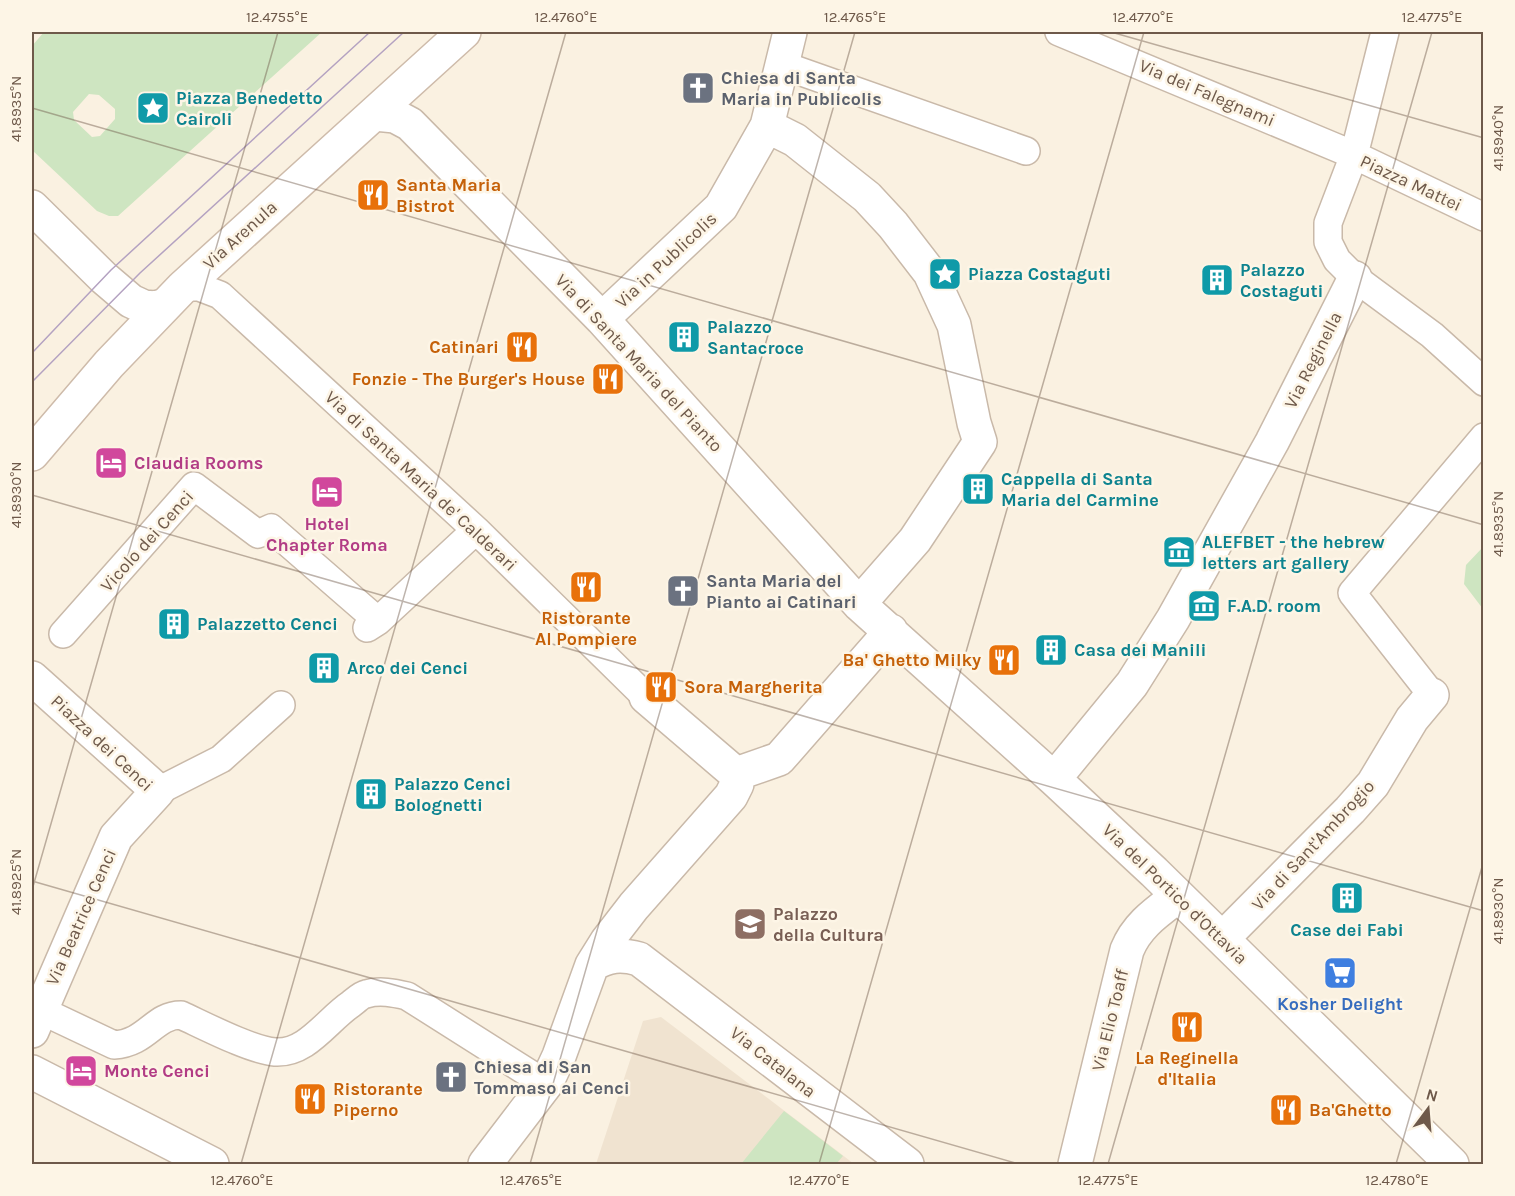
<svg xmlns="http://www.w3.org/2000/svg" width="1515" height="1196" viewBox="0 0 1515 1196" font-family="Karla,sans-serif">
<style>
.residential{fill:#f0e3d0}
.green{fill:#cee5c1;fill-rule:evenodd}
.lines{fill:none;stroke-linecap:round;stroke-linejoin:round}
.lane-casing{stroke:#c9b9a9;stroke-width:30}
.street-casing{stroke:#c9b9a9;stroke-width:36}
.secondary-casing{stroke:#cebbaa;stroke-width:36}
.lane{stroke:#fff;stroke-width:27}
.street{stroke:#fff;stroke-width:33}
.secondary{stroke:#fff;stroke-width:33}
.tram{stroke:#b4a2c1;stroke-width:1.5}
.ticks{fill:none;stroke:#6e594a;stroke-width:1.5;stroke-opacity:0.45}
.labels{text-anchor:middle;dominant-baseline:central;stroke-width:5;stroke-linejoin:round;paint-order:stroke}
.worship-label{font-size:18px;font-weight:bold;fill:#5b616d;stroke:#fdf5e6;text-anchor:start}
.street-label{font-size:18px;fill:#6e594a;stroke:#fdf5e6}
.culture-label{font-size:18px;font-weight:bold;fill:#0d838f;stroke:#fdf5e6;text-anchor:start}
.food-label{font-size:18px;font-weight:bold;fill:#c56008;stroke:#fdf5e6;text-anchor:start}
.hotel-label{font-size:18px;font-weight:bold;fill:#b23c85;stroke:#fdf5e6;text-anchor:start}
.education-label{font-size:18px;font-weight:bold;fill:#785e54;stroke:#fdf5e6;text-anchor:start}
.shop-label{font-size:18px;font-weight:bold;fill:#366cbe;stroke:#fdf5e6}
.neatline{fill:none;stroke:#6e594a;stroke-width:2}
.ticks-label{font-size:15px;text-anchor:middle;fill:#6e594a}
</style>
<rect width="100%" height="100%" fill="#faf1e1"/>
<path class="residential" d="M 661,1017 L 836,1150 L 854,1164 L 596,1164 L 643,1021 Z"/>
<path class="green" d="M 44,32 L 322,32 L 118,216 L 109,216 L 97,211 L 32,150 L 32,46 ZM 89,94 L 99,95 L 115,109 L 115,119 L 100,136 L 92,137 L 74,120 L 73,112 Z
M 1483,547 L 1483,609 L 1464,584 L 1466,565 Z
M 784,1111 L 843,1156 L 836,1164 L 741,1164 Z"/>
<g class="lines">
<defs>
<path id="lane" d="M 1059,32 L 1354,155 L 1484,217
M 1385,32 L 1354,155 L 1328,223 L 1328,242 L 1337,260 L 1355,278 L 1432,335 L 1484,382
M 782,65 L 1026,151
M 183,287 L 199,287 L 220,295 L 476,530 L 646,697
M 367,628 L 378,621 L 476,530
M 63,634 L 194,486 L 258,534 L 271,528 L 378,621
M 1432,695 L 1352,593 L 1484,437
M 158,791 L 221,759 L 281,705
M 40,1010 L 114,1045 C 147,1043 154,1015 181,1015 C 205,1026 251,1050 275,1052 C 307,1054 327,1020 351,1004 C 355,1001 361,995 366,994 C 380,990 394,993 407,996 L 546,1084"/>
<path id="street" d="M 375,114 L 395,116 L 410,124 L 602,319 L 859,604 L 1054,779 L 1154,872 L 1452,1164
M 767,126 L 795,140 L 867,197 L 893,225 L 930,273 L 954,325 L 974,423 L 980,442 L 915,540 L 859,604
M 32,207 L 104,278 L 131,301 L 144,307 L 154,308 L 164,306
M 602,319 L 721,207 L 767,126 L 790,32
M 32,678 L 158,791 L 116,837 L 32,1031
M 736,774 L 779,759 L 891,631
M 1054,779 L 1132,684 L 1173,619 L 1272,442 L 1355,278
M 1223,938 L 1350,810 L 1373,784 L 1412,719 L 1432,695
M 592,965 C 608,955 621,954 639,959 L 907,1164
M 32,1072 L 212,1164
M 485,1164 L 546,1084 L 559,1056 L 592,965 L 607,941 L 634,906 L 731,796 L 737,784 L 736,774 L 646,697
M 1075,1164 L 1127,950 C 1137,925 1157,912 1178,896"/>
<path id="secondary" d="M 32,454 L 109,364 L 183,287 L 464,32"/>
</defs>
<use href="#lane" class="lane-casing"/>
<use href="#street" class="street-casing"/>
<use href="#secondary" class="secondary-casing"/>
<use href="#lane" class="lane"/>
<use href="#street" class="street"/>
<use href="#secondary" class="secondary"/>
<path class="tram" d="M 32,353 L 111,270 L 370,32
M 32,382 L 140,273 L 404,32"/>
</g>
<path class="ticks" d="M 1111,32 L 1484,138M 32,108 L 1484,525M 32,495 L 1484,911M 32,881 L 1019,1164M 32,890 L 278,32M 241,1164 L 566,32M 530,1164 L 855,32M 819,1164 L 1144,32M 1108,1164 L 1432,32M 1396,1164 L 1484,860"/>
<defs>
<symbol id="church-square" viewBox="-11 -11 22 22"><rect x="-9" y="-9" width="18" height="18" rx="4" fill="#6b7280" stroke="#fdf5e6"/><path d="M-1.2-6h2.4v3.5h3.3v2.4h-3.3V6h-2.4V-.1h-3.3v-2.4h3.3Z" fill="#fff"/></symbol>
<symbol id="sight-square" viewBox="-11 -11 22 22"><rect x="-9" y="-9" width="18" height="18" rx="4" fill="#0f9aa8" stroke="#fdf5e6"/><path d="M0-6L1.8-2.2L6-1.7L2.9 1.2L3.7 5.4L0 3.3L-3.7 5.4L-2.9 1.2L-6-1.7L-1.8-2.2Z" fill="#fff"/></symbol>
<symbol id="restaurant-square" viewBox="-11 -11 22 22"><rect x="-9" y="-9" width="18" height="18" rx="4" fill="#e8710a" stroke="#fdf5e6"/><path d="M-5-6h1v4h1v-4h1v4h1v-4h1v5L-1.5 .5V6h-2V.5L-5-1ZM5-6V6H3V1.5H1.5Q1.5-4 5-6Z" fill="#fff"/></symbol>
<symbol id="building-square" viewBox="-11 -11 22 22"><rect x="-9" y="-9" width="18" height="18" rx="4" fill="#0f9aa8" stroke="#fdf5e6"/><path d="M-4-6H4V6H1V3H-1V6H-4ZM-2.5-4.3h1.7v1.8h-1.7ZM.8-4.3h1.7v1.8H.8ZM-2.5-1h1.7V.8h-1.7ZM.8-1h1.7V.8H.8Z" fill="#fff"/></symbol>
<symbol id="hotel-square" viewBox="-11 -11 22 22"><rect x="-9" y="-9" width="18" height="18" rx="4" fill="#d1479c" stroke="#fdf5e6"/><path d="M-6-4.5h1.5V1H6V5H4.5V3h-9V5H-6ZM-4 0a1.8 1.8 0 1 1 3.6 0ZM.5 0V-2.5h3Q6-2.5 6 0Z" fill="#fff"/></symbol>
<symbol id="museum-square" viewBox="-11 -11 22 22"><rect x="-9" y="-9" width="18" height="18" rx="4" fill="#0f9aa8" stroke="#fdf5e6"/><path d="M0-6L6-3V-2H-6V-3ZM-5-1h2V3h-2ZM-1-1h2V3h-2ZM3-1h2V3H3ZM-6 4H6V6H-6Z" fill="#fff"/></symbol>
<symbol id="school-square" viewBox="-11 -11 22 22"><rect x="-9" y="-9" width="18" height="18" rx="4" fill="#8d6e63" stroke="#fdf5e6"/><path d="M0-5L7-2L0 1L-7-2ZM-4 1L0 2.5L4 1V4Q0 6-4 4Z" fill="#fff"/></symbol>
<symbol id="supermarket-square" viewBox="-11 -11 22 22"><rect x="-9" y="-9" width="18" height="18" rx="4" fill="#3f7fe0" stroke="#fdf5e6"/><path d="M-6-5.5h2.5l.6 2H6L4.5 2H-2.5L-4.4-4H-6ZM-1.5 3.2a1.3 1.3 0 1 0 .1 0ZM3 3.2a1.3 1.3 0 1 0 .1 0Z" fill="#fff"/></symbol>
</defs>
<g fill-rule="evenodd">
<use href="#church-square" x="679" y="69" width="38" height="38"/>
<use href="#sight-square" x="134" y="89" width="38" height="38"/>
<use href="#restaurant-square" x="354" y="176" width="38" height="38"/>
<use href="#sight-square" x="926" y="255" width="38" height="38"/>
<use href="#building-square" x="1198" y="261" width="38" height="38"/>
<use href="#building-square" x="665" y="318" width="38" height="38"/>
<use href="#restaurant-square" x="503" y="328" width="38" height="38"/>
<use href="#restaurant-square" x="589" y="360" width="38" height="38"/>
<use href="#hotel-square" x="92" y="444" width="38" height="38"/>
<use href="#building-square" x="959" y="470" width="38" height="38"/>
<use href="#hotel-square" x="308" y="473" width="38" height="38"/>
<use href="#museum-square" x="1160" y="533" width="38" height="38"/>
<use href="#restaurant-square" x="567" y="568" width="38" height="38"/>
<use href="#church-square" x="664" y="572" width="38" height="38"/>
<use href="#museum-square" x="1185" y="587" width="38" height="38"/>
<use href="#building-square" x="155" y="605" width="38" height="38"/>
<use href="#building-square" x="1032" y="631" width="38" height="38"/>
<use href="#restaurant-square" x="985" y="641" width="38" height="38"/>
<use href="#building-square" x="305" y="649" width="38" height="38"/>
<use href="#restaurant-square" x="642" y="668" width="38" height="38"/>
<use href="#building-square" x="352" y="775" width="38" height="38"/>
<use href="#building-square" x="1328" y="879" width="38" height="38"/>
<use href="#school-square" x="731" y="905" width="38" height="38"/>
<use href="#supermarket-square" x="1321" y="954" width="38" height="38"/>
<use href="#restaurant-square" x="1168" y="1008" width="38" height="38"/>
<use href="#hotel-square" x="62" y="1052" width="38" height="38"/>
<use href="#church-square" x="432" y="1058" width="38" height="38"/>
<use href="#restaurant-square" x="291" y="1080" width="38" height="38"/>
<use href="#restaurant-square" x="1267" y="1091" width="38" height="38"/>
</g>
<g class="labels">
<g class="worship-label">
<text x="721" y="78">Chiesa di Santa<tspan x="721" dy="21">Maria in Publicolis</tspan></text>
<text x="706" y="581">Santa Maria del<tspan x="706" dy="21">Pianto ai Catinari</tspan></text>
<text x="474" y="1067">Chiesa di San<tspan x="474" dy="21">Tommaso ai Cenci</tspan></text>
</g>
<g class="street-label">
<text transform="translate(1207 93) rotate(23)">Via dei Falegnami</text>
<text transform="translate(1411 183) rotate(25)">Piazza Mattei</text>
<text transform="translate(240 235) rotate(-42)">Via Arenula</text>
<text transform="translate(666 260) rotate(-43)">Via in Publicolis</text>
<text transform="translate(1313 360) rotate(-63)">Via Reginella</text>
<text transform="translate(639 363) rotate(47)">Via di Santa Maria del Pianto</text>
<text transform="translate(421 481) rotate(43)">Via di Santa Maria de' Calderari</text>
<text transform="translate(147 541) rotate(-48)">Vicolo dei Cenci</text>
<text transform="translate(102 743) rotate(43)">Piazza dei Cenci</text>
<text transform="translate(1313 845) rotate(-47)">Via di Sant'Ambrogio</text>
<text transform="translate(1175 894) rotate(44)">Via del Portico d'Ottavia</text>
<text transform="translate(81 917) rotate(-66)">Via Beatrice Cenci</text>
<text transform="translate(1110 1020) rotate(-76)">Via Elio Toaff</text>
<text transform="translate(773 1062) rotate(38)">Via Catalana</text>
</g>
<g class="culture-label">
<text x="176" y="98">Piazza Benedetto<tspan x="176" dy="21">Cairoli</tspan></text>
<text x="1240" y="270">Palazzo<tspan x="1240" dy="21">Costaguti</tspan></text>
<text x="968" y="274">Piazza Costaguti</text>
<text x="707" y="327">Palazzo<tspan x="707" dy="21">Santacroce</tspan></text>
<text x="1001" y="479">Cappella di Santa<tspan x="1001" dy="21">Maria del Carmine</tspan></text>
<text x="1202" y="542">ALEFBET - the hebrew<tspan x="1202" dy="21">letters art gallery</tspan></text>
<text x="1227" y="606">F.A.D. room</text>
<text x="197" y="624">Palazzetto Cenci</text>
<text x="1074" y="650">Casa dei Manili</text>
<text x="347" y="668">Arco dei Cenci</text>
<text x="394" y="784">Palazzo Cenci<tspan x="394" dy="21">Bolognetti</tspan></text>
<text x="1347" y="930" text-anchor="middle">Case dei Fabi</text>
</g>
<g class="food-label">
<text x="396" y="185">Santa Maria<tspan x="396" dy="21">Bistrot</tspan></text>
<text x="499" y="347" text-anchor="end">Catinari</text>
<text x="585" y="379" text-anchor="end">Fonzie - The Burger's House</text>
<text x="586" y="618" text-anchor="middle">Ristorante<tspan x="586" dy="21">Al Pompiere</tspan></text>
<text x="981" y="660" text-anchor="end">Ba' Ghetto Milky</text>
<text x="684" y="687">Sora Margherita</text>
<text x="1187" y="1058" text-anchor="middle">La Reginella<tspan x="1187" dy="21">d'Italia</tspan></text>
<text x="333" y="1089">Ristorante<tspan x="333" dy="21">Piperno</tspan></text>
<text x="1309" y="1110">Ba'Ghetto</text>
</g>
<g class="hotel-label">
<text x="134" y="463">Claudia Rooms</text>
<text x="327" y="524" text-anchor="middle">Hotel<tspan x="327" dy="21">Chapter Roma</tspan></text>
<text x="104" y="1071">Monte Cenci</text>
</g>
<g class="education-label">
<text x="773" y="914">Palazzo<tspan x="773" dy="21">della Cultura</tspan></text>
</g>
<g class="shop-label">
<text x="1340" y="1004">Kosher Delight</text>
</g>
</g>
<rect width="1515" height="1196" fill="none" stroke="#fdf5e6" stroke-width="66"/>
<g transform="translate(1428 1109) rotate(16)" stroke="#fdf5e6" stroke-width="4.5" paint-order="stroke">
<path d="M0-4.5L10 22L0 15L-10 22Z" fill="#6e594a"/>
<text y="-9" font-size="16" font-weight="bold" text-anchor="middle" fill="#6e594a">N</text>
</g>
<rect x="33" y="33" width="1449" height="1130" class="neatline"/>
<g class="ticks-label">
<text x="277" y="22">12.4755°E</text>
<text x="566" y="22">12.4760°E</text>
<text x="855" y="22">12.4765°E</text>
<text x="1143" y="22">12.4770°E</text>
<text x="1432" y="22">12.4775°E</text>
<text transform="translate(16 109) rotate(-90)" y="5">41.8935°N</text>
<text transform="translate(1498 138) rotate(-90)" y="5">41.8940°N</text>
<text transform="translate(16 495) rotate(-90)" y="5">41.8930°N</text>
<text transform="translate(1498 524) rotate(-90)" y="5">41.8935°N</text>
<text transform="translate(16 882) rotate(-90)" y="5">41.8925°N</text>
<text transform="translate(1498 911) rotate(-90)" y="5">41.8930°N</text>
<text x="242" y="1185">12.4760°E</text>
<text x="531" y="1185">12.4765°E</text>
<text x="819" y="1185">12.4770°E</text>
<text x="1108" y="1185">12.4775°E</text>
<text x="1397" y="1185">12.4780°E</text>
</g>
</svg>
